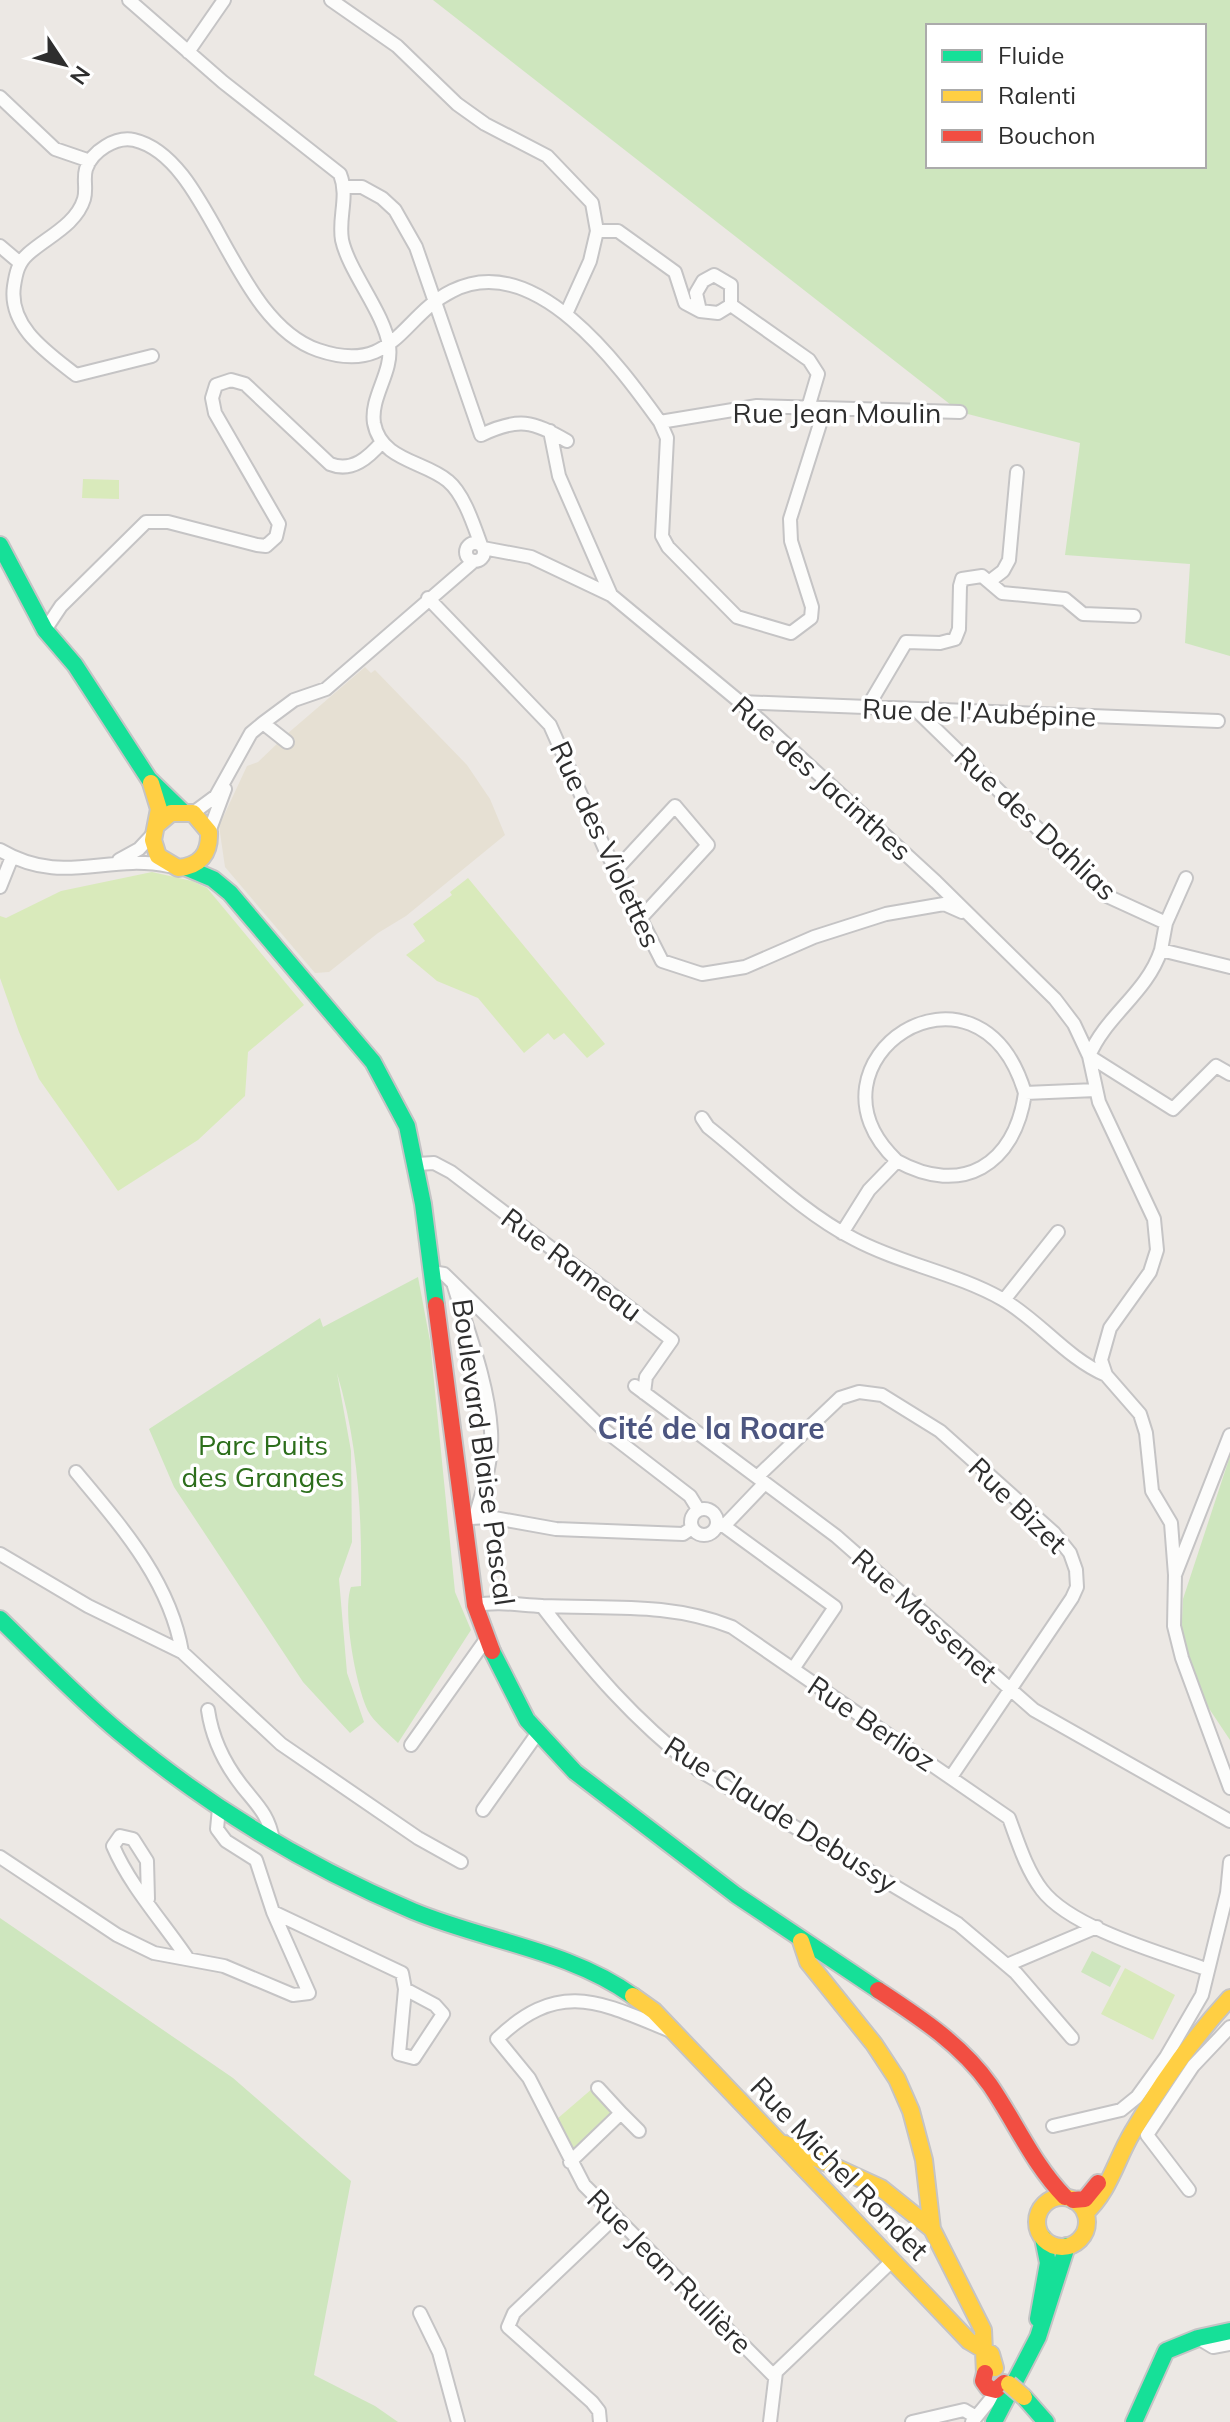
<svg xmlns="http://www.w3.org/2000/svg" width="1230" height="2422" viewBox="0 0 1230 2422" font-family="Mulish,sans-serif">
<style>
.education{fill:#e6e0d3}
.green{fill:#cee6be;fill-rule:evenodd}
.pitch{fill:#d9eabb}
.lines{fill:none;stroke-linecap:round;stroke-linejoin:round}
.street-casing{stroke:#c5c4c5;stroke-width:16}
.fast-casing{stroke:#c5c4c5;stroke-width:20}
.slow-casing{stroke:#c5c4c5;stroke-width:20}
.jam-casing{stroke:#c5c4c5;stroke-width:20}
.street{stroke:#fcfcfb;stroke-width:12}
.fast{stroke:#16e098;stroke-width:16}
.slow{stroke:#ffcf43;stroke-width:16}
.jam{stroke:#f24e42;stroke-width:16}
.slow-bridge-casing{stroke:#c5c4c5;stroke-width:20;stroke-linecap:butt}
.slow-bridge{stroke:#ffcf43;stroke-width:16}
.labels{text-anchor:middle;dominant-baseline:central;stroke-width:7;stroke-linejoin:round;paint-order:stroke}
.street-label{font-size:28px;fill:#2e2e2e;stroke:#fff}
.park-label{font-size:28px;fill:#2c6e1b;stroke:#fff}
.neighbourhood-label{font-size:30px;font-weight:bold;fill:#4d5680;stroke:#fff}
</style>
<rect width="100%" height="100%" fill="#ece8e4"/>
<path class="education" d="M 365,667 L 371,673 L 375,670 L 467,765 L 490,799 L 505,835 L 406,916 L 378,933 L 329,972 L 315,973 L 225,867 L 219,826 L 247,766 L 258,762 L 280,741 L 291,738 L 287,734 Z"/>
<path class="green" d="M 433,0 L 1230,0 L 1230,656 L 1185,643 L 1190,564 L 1065,555 L 1080,443 L 960,412 ZM 928,26 L 1204,26 L 1204,166 L 928,166 Z
M 418,1277 L 430,1341 L 455,1592 L 471,1630 L 398,1743 C 389,1734 374,1722 368,1711 C 356,1687 342,1611 351,1587 L 361,1586 C 362,1514 358,1443 337,1373 L 351,1451 L 352,1542 L 339,1579 L 347,1673 L 364,1722 L 350,1733 L 303,1682 L 174,1487 L 149,1429 L 320,1318 L 323,1327 Z
M 1230,1456 L 1230,1740 L 1180,1665 L 1183,1599 Z
M 0,1918 L 233,2078 L 351,2181 L 314,2375 L 375,2406 L 398,2422 L 0,2422 Z
M 1092,1951 L 1121,1966 L 1110,1987 L 1081,1972 Z"/>
<path class="pitch" d="M 83,479 L 119,480 L 119,499 L 82,498 Z
M 152,872 L 192,881 L 207,888 L 304,1005 L 248,1052 L 245,1096 L 198,1140 L 118,1191 L 39,1079 L 19,1032 L 0,978 L 0,916 L 6,918 L 61,891 Z
M 468,878 L 605,1044 L 587,1058 L 564,1033 L 554,1040 L 548,1033 L 524,1053 L 478,998 L 437,981 L 406,955 L 425,941 L 413,924 L 452,895 L 450,892 Z
M 1125,1968 L 1175,1995 L 1153,2040 L 1101,2014 Z
M 593,2088 L 616,2114 L 574,2151 L 569,2149 L 557,2119 Z"/>
<g class="lines">
<defs>
<path id="street" d="M 129,0 L 223,82 L 340,174 C 349,197 338,217 342,240 C 349,272 385,314 389,346 C 393,372 370,397 374,423 C 381,461 425,461 448,481 C 464,494 474,526 481,545
M 331,0 L 397,46 L 457,104 L 485,124 L 547,156 L 592,203 L 597,231 L 590,261 L 566,314
M 188,52 L 224,0
M 0,97 L 55,149 L 90,161
M 345,187 L 362,187 L 382,198 L 395,210 L 416,247 L 481,435 C 519,417 532,421 567,441
M 597,231 L 618,231 L 675,272 L 685,303 L 700,311 L 718,313 L 731,305 L 809,360 L 818,374 L 808,408
M 0,246 L 20,263
M 700,311 L 696,293 L 703,281 L 714,275 L 731,285 L 731,305
M 152,356 L 76,375 C 48,353 8,327 14,286 C 16,273 18,263 28,254 C 47,237 76,225 84,199 C 87,189 83,179 86,169 C 92,151 116,136 134,140 C 211,158 231,320 318,350 C 394,376 401,316 452,291 C 535,249 619,365 660,422 L 757,406 L 960,412
M 660,422 L 667,438 L 662,536 L 668,547 L 737,617 L 791,633 L 811,618 L 812,607 L 791,541 L 790,519 L 825,408
M 550,431 L 559,476 L 611,595
M466 552a9 9 0 1 1 18 0a9 9 0 1 1-18 0Z
M 483,548 L 531,557 L 611,595 L 740,702 L 936,882 L 1055,999 L 1074,1024 L 1089,1056 L 1099,1102 L 1154,1219 L 1157,1250 L 1150,1272 L 1110,1328 L 1101,1360 L 1106,1375 L 1140,1414 L 1146,1433 L 1152,1491 L 1171,1523 L 1175,1575
M 990,581 L 1003,571 L 1009,560 L 1017,472
M 428,598 L 550,725 L 605,849 L 662,961 L 702,974 L 745,967 L 814,937 L 886,914 L 944,904 L 962,912
M 45,630 L 61,606 L 146,522 L 168,522 L 257,545 L 266,546 L 276,537 L 279,524 L 215,413 L 212,398 L 216,385 L 231,380 L 245,384 L 330,464 C 352,473 369,457 382,442
M 740,702 L 1218,721
M 867,708 L 906,642 L 940,643 L 955,639 L 959,629 L 960,586 L 962,579 L 982,576 L 1002,593 L 1065,599 L 1083,614 L 1134,616
M 915,709 L 1107,896 L 1166,923
M 263,723 L 287,742
M 193,813 L 216,796 L 251,733 L 263,723 L 294,700 L 326,689 L 474,561
M 209,832 L 225,789
M 0,850 C 63,887 105,853 169,866
M 119,860 L 139,849 L 154,833
M 615,871 L 675,806 L 708,845 L 639,920
M 0,887 L 12,857
M 1161,950 L 1166,923 L 1186,878
M 1089,1056 C 1106,1015 1147,993 1161,950 L 1230,967
M 1089,1056 L 1173,1109 L 1216,1066 L 1230,1074
M 702,1118 L 708,1127 C 756,1165 800,1211 854,1239 C 901,1264 956,1273 1002,1299 C 1039,1320 1066,1358 1106,1375
M 897,1161 C 792,1062 978,937 1025,1093 L 1096,1090
M 417,1164 L 434,1163 L 451,1172 L 672,1340 L 646,1377 L 644,1393
M 842,1233 L 869,1190 L 897,1161 C 962,1197 1015,1165 1025,1093
M 432,1272 L 444,1274 L 603,1429 L 690,1496 L 698,1509
M 454,1286 C 468,1332 488,1382 491,1431 C 493,1460 483,1490 475,1517
M 1004,1300 L 1058,1232
M 635,1386 L 836,1536 L 1034,1710 L 1230,1821
M 1230,1435 L 1175,1575 L 1174,1626 L 1182,1658 L 1230,1788
M 757,1477 L 840,1398 L 859,1392 L 882,1395 L 940,1431 L 1054,1533 L 1070,1553 L 1076,1570 L 1077,1587 L 1072,1598 L 951,1777
M691 1522a13 13 0 1 1 26 0a13 13 0 1 1-26 0Z
M 471,1518 L 489,1517 L 556,1529 L 683,1534 L 692,1528
M 717,1526 L 724,1526 L 835,1607 L 793,1669
M 724,1526 L 765,1483
M 0,1554 L 88,1606 L 182,1652 C 170,1581 121,1526 76,1472
M 475,1605 C 499,1601 519,1605 542,1606 C 609,1609 669,1602 732,1627 L 1009,1818 C 1018,1842 1026,1869 1042,1890 C 1071,1928 1161,1953 1206,1969
M 542,1606 C 592,1671 632,1718 697,1769 L 958,1924 L 1016,1973 L 1072,2038
M 182,1652 L 281,1744 L 418,1838 L 461,1862
M 208,1710 C 212,1738 224,1763 242,1786 C 257,1805 269,1815 273,1840
M 411,1745 L 487,1638
M 483,1810 L 537,1734
M 0,1857 L 117,1935 L 154,1953 L 224,1966 L 293,1995 L 309,1993 L 273,1912 L 256,1860 L 226,1841 L 217,1829 L 219,1808
M 148,1899 L 147,1861 L 133,1839 L 120,1836 L 113,1846 C 130,1886 163,1922 188,1959
M 273,1912 L 402,1973 L 405,1989 L 399,2054 L 414,2058 L 443,2014 L 435,2005 L 405,1989
M 1007,1965 L 1097,1927
M 671,2031 C 602,2003 560,1978 497,2039 L 529,2078 L 584,2185 L 775,2377
M 621,2113 L 639,2131
M 1053,2126 L 1121,2110 L 1137,2097 L 1166,2057 L 1202,1995 L 1227,1893 L 1230,1862
M 570,2162 L 621,2113 L 598,2088
M 1189,2190 L 1147,2135 L 1193,2066 L 1230,2027
M 420,2313 L 439,2352 L 458,2422
M 1198,2338 L 1213,2347 L 1230,2344
M 600,2422 L 599,2411 L 592,2402 L 508,2327 L 514,2313 L 614,2218
M 770,2422 L 776,2372 L 892,2261
M 912,2422 L 964,2410 L 976,2417
M 972,2422 L 999,2389"/>
<path id="fast" d="M 0,545 L 45,630 L 75,665 L 149,779 L 182,811
M 187,868 L 213,879 L 230,893 L 373,1062 L 407,1126 L 423,1204 L 436,1305
M 0,1619 C 39,1657 77,1697 119,1732 C 207,1806 307,1866 413,1911 C 485,1941 569,1950 633,1996
M 492,1651 L 527,1720 L 575,1772 L 736,1895 L 878,1990
M 1038,2319 L 1048,2263 L 1043,2238
M 1024,2397 L 1046,2422
M 994,2422 L 1038,2337 L 1067,2246
M 1134,2422 L 1166,2351 L 1198,2338 L 1230,2331"/>
<path id="slow" d="M 151,783 L 159,809 L 153,840 L 158,856 L 178,868 C 200,866 210,854 209,832 L 193,813 L 171,813 L 158,824
M 801,1941 L 808,1962 L 874,2044 L 897,2079 L 911,2111 L 924,2160 L 932,2229 L 983,2330 L 985,2373
M 633,1996 L 654,2011 L 969,2341 L 991,2354 L 995,2368
M 785,2144 L 881,2188 L 932,2229
M1037 2222a25 25 0 1 1 50 0a25 25 0 1 1-50 0Z
M 1085,2213 C 1109,2192 1116,2160 1132,2133 C 1160,2085 1192,2039 1230,1998"/>
<path id="jam" d="M 436,1305 L 475,1605 L 492,1651
M 878,1990 C 919,2017 961,2044 990,2085 C 1016,2123 1033,2164 1065,2197
M 1073,2200 L 1085,2199 L 1098,2183
M 985,2373 L 983,2381 L 988,2388 L 996,2390 L 1004,2383"/>
</defs>
<use href="#street" class="street-casing"/>
<use href="#fast" class="fast-casing"/>
<use href="#slow" class="slow-casing"/>
<use href="#jam" class="jam-casing"/>
<use href="#street" class="street"/>
<use href="#fast" class="fast"/>
<use href="#slow" class="slow"/>
<use href="#jam" class="jam"/>
<defs>
<path id="slow-bridge" d="M 1009,2384 L 1024,2397"/>
</defs>
<use href="#slow-bridge" class="slow-bridge-casing"/>
<use href="#slow-bridge" class="slow-bridge"/>
</g>
<g class="labels">
<g class="street-label">
<text x="837" y="412">Rue Jean Moulin</text>
<text transform="translate(979 712) rotate(2)">Rue de l'Aubépine</text>
<text transform="translate(822 778) rotate(42)">Rue des Jacinthes</text>
<text transform="translate(1036 823) rotate(43)">Rue des Dahlias</text>
<text transform="translate(606 844) rotate(65)">Rue des Violettes</text>
<text transform="translate(572 1264) rotate(37)">Rue Rameau</text>
<text transform="translate(484 1452) rotate(82)">Boulevard Blaise Pascal</text>
<text transform="translate(1018 1505) rotate(44)">Rue Bizet</text>
<text transform="translate(925 1615) rotate(42)">Rue Massenet</text>
<text transform="translate(872 1723) rotate(34)">Rue Berlioz</text>
<text transform="translate(781 1814) rotate(32)">Rue Claude Debussy</text>
<text transform="translate(840 2168) rotate(46)">Rue Michel Rondet</text>
<text transform="translate(670 2271) rotate(45)">Rue Jean Rullière</text>
</g>
<g class="park-label">
<text x="263" y="1444">Parc Puits<tspan x="263" dy="32">des Granges</tspan></text>
</g>
<g class="neighbourhood-label">
<text x="711" y="1428">Cité de la Roare</text>
</g>
</g>
<rect x="926" y="24" width="280" height="144" fill="#ffffff" stroke="#ababab" stroke-width="2"/>
<rect x="942" y="50" width="40" height="12" fill="#16e098" stroke="#ababab" stroke-width="2"/>
<text x="998" y="64" font-size="24" fill="#2e2e2e">Fluide</text>
<rect x="942" y="90" width="40" height="12" fill="#ffcf43" stroke="#ababab" stroke-width="2"/>
<text x="998" y="104" font-size="24" fill="#2e2e2e">Ralenti</text>
<rect x="942" y="130" width="40" height="12" fill="#f24e42" stroke="#ababab" stroke-width="2"/>
<text x="998" y="144" font-size="24" fill="#2e2e2e">Bouchon</text>
<g transform="translate(64 64) rotate(125)" stroke="#ffffff" stroke-width="6" paint-order="stroke">
<path d="M0-6L14 30L0 20L-14 30Z" fill="#2e2e2e"/>
<text y="-12" font-size="22" font-weight="bold" text-anchor="middle" fill="#2e2e2e">N</text>
</g>
</svg>
